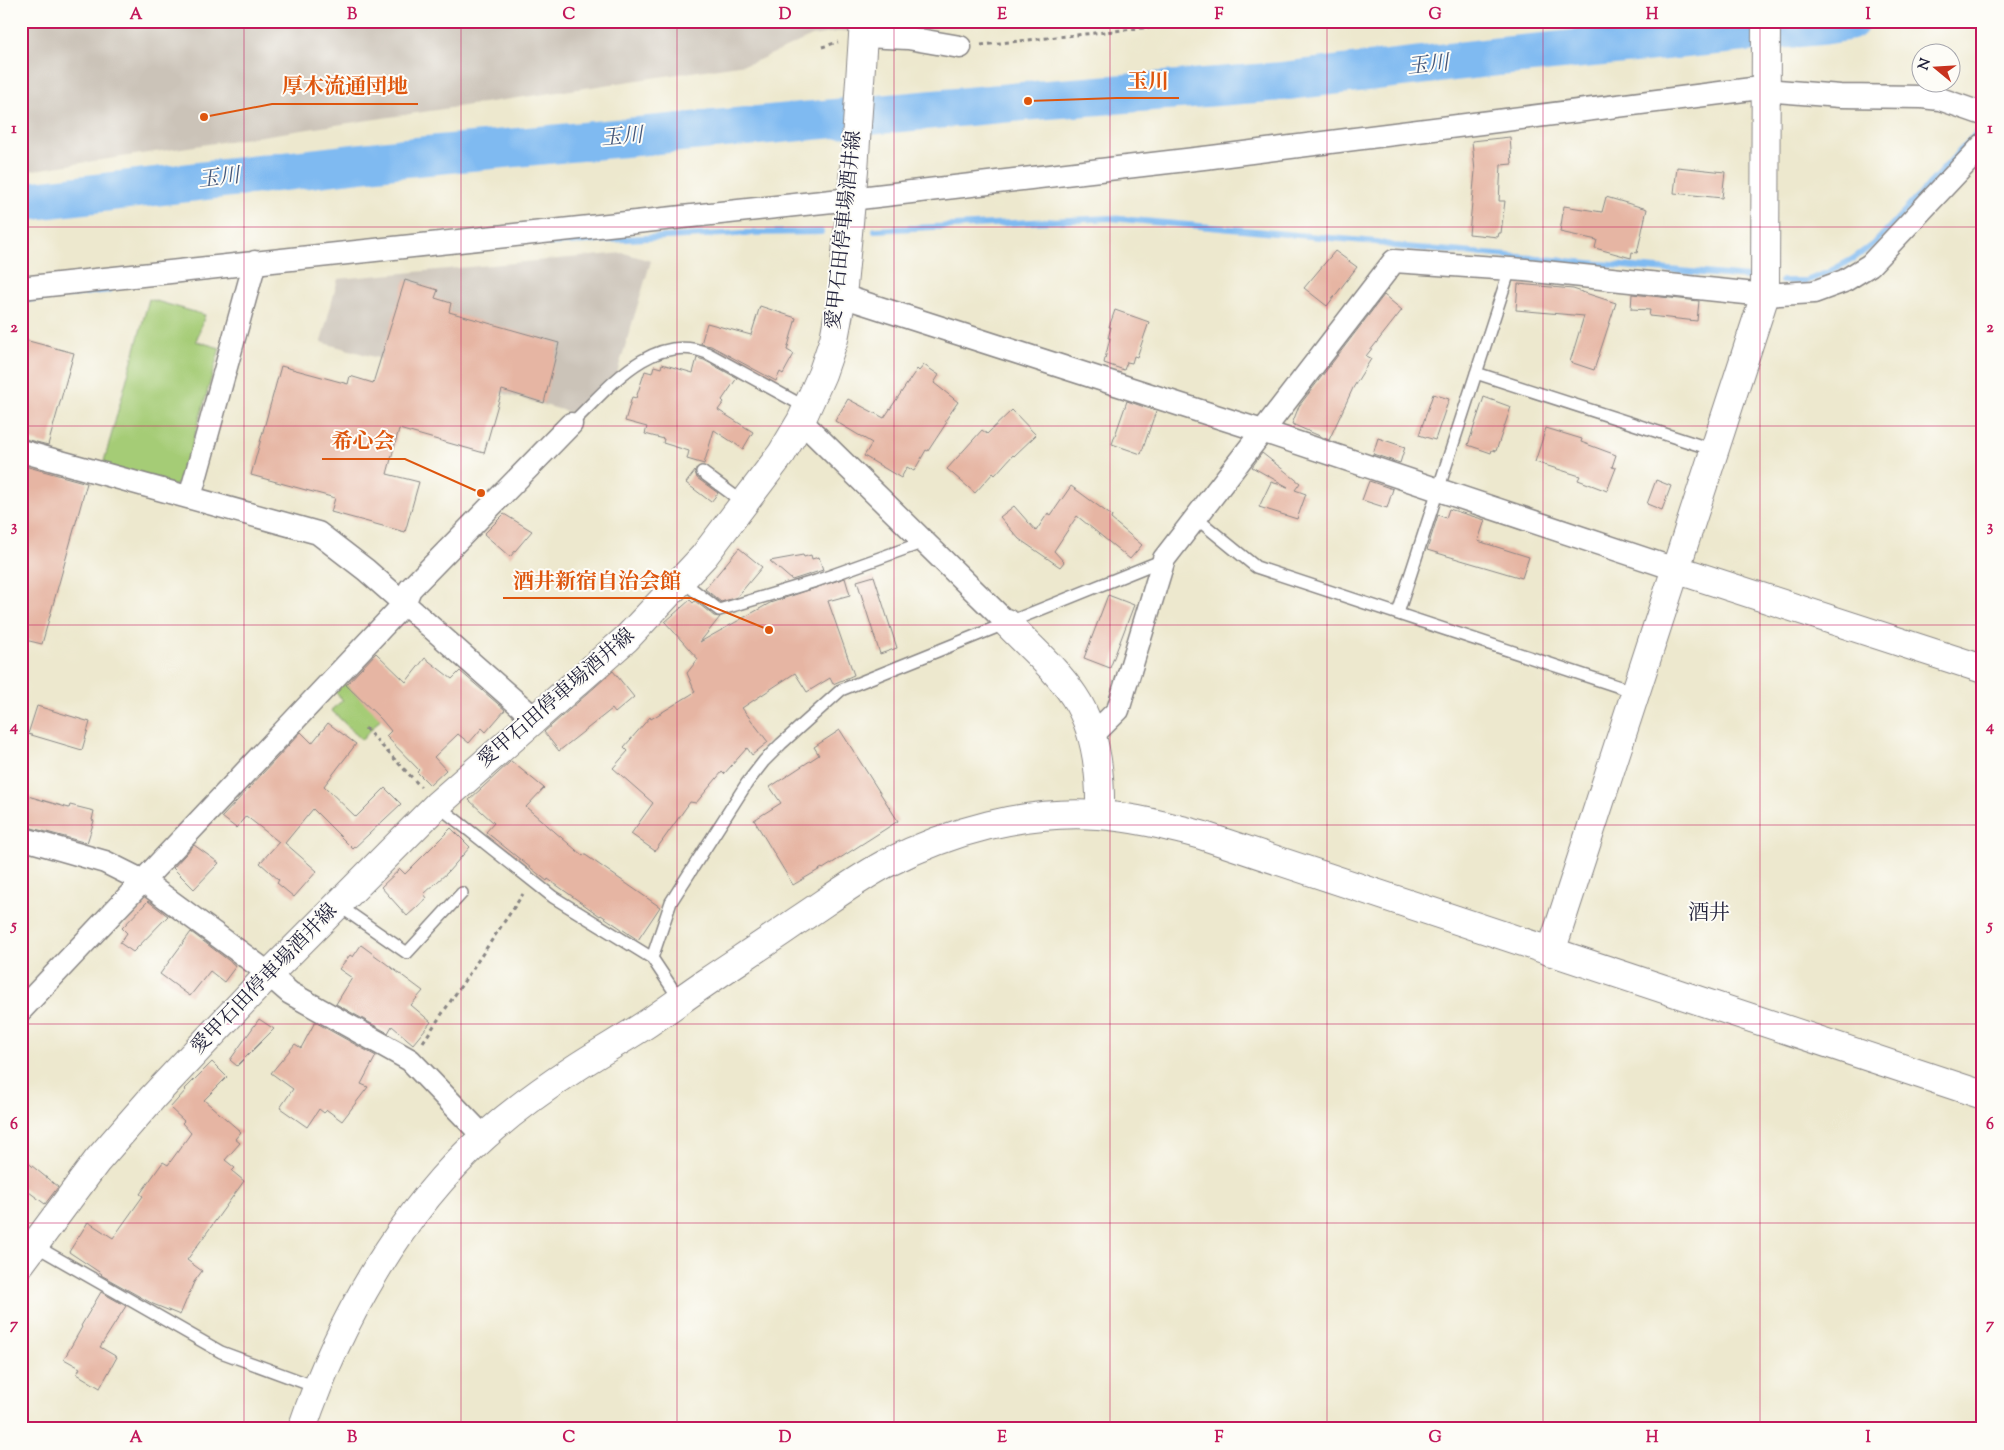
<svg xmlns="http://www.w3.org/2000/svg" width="2004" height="1450" viewBox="0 0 2004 1450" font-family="'Sorts Mill Goudy','Noto Serif JP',serif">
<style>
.industrial{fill:#cbc3b8}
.green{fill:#a5cc76;stroke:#647758}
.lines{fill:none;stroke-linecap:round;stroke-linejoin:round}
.stream{stroke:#7fbaf1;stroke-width:6}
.river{stroke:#7fbaf1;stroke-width:39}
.building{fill:#e6b5a3}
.service-casing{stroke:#888584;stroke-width:14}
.minor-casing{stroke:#888584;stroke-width:25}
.tertiary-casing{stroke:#888584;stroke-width:30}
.secondary-casing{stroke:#888584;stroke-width:30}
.path{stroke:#888584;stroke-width:3;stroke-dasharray:4 4;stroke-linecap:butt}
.service{stroke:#fff;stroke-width:11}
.minor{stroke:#fff;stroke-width:22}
.tertiary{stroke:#fff;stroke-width:28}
.secondary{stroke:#fff;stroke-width:28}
.grid{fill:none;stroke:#c2185b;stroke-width:1;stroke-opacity:0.55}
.labels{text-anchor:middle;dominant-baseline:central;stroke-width:4;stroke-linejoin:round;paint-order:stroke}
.street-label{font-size:20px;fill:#22223b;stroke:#fdfcf7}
.water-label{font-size:21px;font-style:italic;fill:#43577b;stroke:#fdfcf7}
.neighbourhood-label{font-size:21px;fill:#22223b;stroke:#fdfcf7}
.leader{fill:none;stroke:#de560e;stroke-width:2}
.callout-dot{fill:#de560e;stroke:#fdfcf7;stroke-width:2}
.callout-label{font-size:21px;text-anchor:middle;font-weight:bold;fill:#de560e;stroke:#fdfcf7;stroke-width:4;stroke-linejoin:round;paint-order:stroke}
.neatline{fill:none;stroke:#c2185b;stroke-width:2}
.grid-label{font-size:16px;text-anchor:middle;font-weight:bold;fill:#c2185b}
</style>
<rect width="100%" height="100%" fill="#fdfcf7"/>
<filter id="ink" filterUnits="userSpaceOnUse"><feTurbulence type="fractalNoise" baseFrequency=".02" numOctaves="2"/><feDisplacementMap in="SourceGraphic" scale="10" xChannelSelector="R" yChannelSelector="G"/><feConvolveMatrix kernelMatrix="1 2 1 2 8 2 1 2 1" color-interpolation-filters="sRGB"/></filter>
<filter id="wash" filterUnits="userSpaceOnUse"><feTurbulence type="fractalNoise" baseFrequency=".0096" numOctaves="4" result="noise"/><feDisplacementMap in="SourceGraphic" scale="20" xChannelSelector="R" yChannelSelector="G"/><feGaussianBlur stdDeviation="1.12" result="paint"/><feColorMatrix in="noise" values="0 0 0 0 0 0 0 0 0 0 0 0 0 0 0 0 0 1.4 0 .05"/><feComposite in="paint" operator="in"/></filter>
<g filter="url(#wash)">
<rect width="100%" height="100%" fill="#ede8ce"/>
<path class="industrial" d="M 21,21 L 995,21 L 836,32 L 812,36 L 752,63 L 21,172 Z
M 624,253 L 651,261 L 617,373 L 576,414 L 321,342 L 338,279 Z"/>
<path class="green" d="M 149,299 L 205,315 L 196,341 L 220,348 L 182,480 L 175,486 L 103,465 Z
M 341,680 L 381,718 L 362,740 L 331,710 L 343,700 L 332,689 Z"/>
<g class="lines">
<path class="stream" d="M 875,230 L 1110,218 L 1376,242 L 1394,246 L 1749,277
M 548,243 L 744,233 L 821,232
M 1782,281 L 1806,281 L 1829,272 L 1853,259 L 1876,242 L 1983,126
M 21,300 L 109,290"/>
<path class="river" d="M 21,202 L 400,158 L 1028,101 L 1276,82 L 1495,57 L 1825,25 L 1850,21"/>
</g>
<g id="blocks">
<path class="building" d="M 1510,137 L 1512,164 L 1501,165 L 1499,201 L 1505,201 L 1501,233 L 1499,233 L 1498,237 L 1469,234 L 1475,171 L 1472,141 Z
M 1677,167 L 1725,172 L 1722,198 L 1674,193 Z
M 1606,197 L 1647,209 L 1637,253 L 1632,252 L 1631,258 L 1595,248 L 1597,240 L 1560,232 L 1564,206 L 1602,212 Z
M 1335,251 L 1357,267 L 1327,306 L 1304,288 Z
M 405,280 L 438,290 L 435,298 L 451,303 L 449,312 L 559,343 L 544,403 L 502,390 L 484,453 L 399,429 L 387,474 L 419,482 L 405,532 L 331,512 L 335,498 L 251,475 L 281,366 L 348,384 L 350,376 L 373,383 Z
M 1518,284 L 1573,289 L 1616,303 L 1594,370 L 1570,362 L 1584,316 L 1516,310 Z
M 1632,294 L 1699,301 L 1697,321 L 1649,316 L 1650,310 L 1631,309 Z
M 1384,295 L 1402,310 L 1366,356 L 1371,359 L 1353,388 L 1329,440 L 1292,424 L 1299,406 Z
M 760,306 L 796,318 L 787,350 L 794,354 L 783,374 L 780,372 L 776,381 L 711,346 L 701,344 L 707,323 L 751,335 Z
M 1115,310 L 1149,322 L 1137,357 L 1134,356 L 1132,363 L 1127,362 L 1124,370 L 1104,363 L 1110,338 L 1108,338 L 1111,327 L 1109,327 Z
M 21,339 L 74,353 L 48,445 L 21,438 Z
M 697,358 L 704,360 L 737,378 L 722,400 L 724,402 L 718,410 L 753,432 L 743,449 L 714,430 L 704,464 L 687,459 L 689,451 L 663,443 L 664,439 L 645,434 L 647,427 L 625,421 L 632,397 L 636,398 L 645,371 L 652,373 L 654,366 L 661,368 L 662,364 L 693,373 Z
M 924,365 L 939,375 L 934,383 L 958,402 L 945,421 L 947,422 L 928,451 L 926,450 L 914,471 L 907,467 L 901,478 L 864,456 L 872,443 L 835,421 L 848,399 L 884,418 L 917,369 L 919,371 Z
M 1433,394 L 1449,399 L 1435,440 L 1419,435 Z
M 1484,397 L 1511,407 L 1496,451 L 1492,450 L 1491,453 L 1468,445 Z
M 1127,401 L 1156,411 L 1141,454 L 1112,444 Z
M 1012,410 L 1036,435 L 1014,456 L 1013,455 L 995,475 L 993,473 L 975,493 L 947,469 L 982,430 L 987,434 Z
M 1546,428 L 1582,439 L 1581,442 L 1616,455 L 1612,467 L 1616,468 L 1607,491 L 1578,480 L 1580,476 L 1535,462 Z
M 1378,438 L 1405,447 L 1400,463 L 1373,454 Z
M 1262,453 L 1300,483 L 1295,490 L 1306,494 L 1297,519 L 1259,507 L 1271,482 L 1288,487 L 1252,467 Z
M 21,465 L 87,483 L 42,644 L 21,639 Z
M 695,471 L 697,478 L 718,493 L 711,502 L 686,483 Z
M 1656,480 L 1671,486 L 1662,510 L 1647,504 Z
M 1369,481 L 1393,489 L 1387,508 L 1362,500 Z
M 1071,486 L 1112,516 L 1111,519 L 1142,545 L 1130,559 L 1077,516 L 1054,551 L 1064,562 L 1060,567 L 1019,539 L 1000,517 L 1014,506 L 1036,531 L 1048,513 L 1051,515 Z
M 1449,509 L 1485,520 L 1478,541 L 1529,557 L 1522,578 L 1427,550 L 1438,515 L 1446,518 Z
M 504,514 L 532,531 L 510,557 L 484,534 Z
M 739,548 L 762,567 L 737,597 L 721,602 L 705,589 Z
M 803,555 L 804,557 L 811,555 L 812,559 L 819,557 L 823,570 L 792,580 L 770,561 Z
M 874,576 L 897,648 L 880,654 L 857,581 Z
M 845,578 L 850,595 L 828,601 L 854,675 L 833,684 L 830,678 L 807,692 L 795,673 L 742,708 L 768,742 L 752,755 L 747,748 L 724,774 L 722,772 L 696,803 L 690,802 L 655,851 L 631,834 L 653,803 L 613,768 L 628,751 L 624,747 L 650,717 L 651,719 L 695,692 L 687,673 L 698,659 L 665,622 L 690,600 L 693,603 L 695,601 L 714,616 L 720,617 L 700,642 L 770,603 Z
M 1108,595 L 1134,605 L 1110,668 L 1084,658 Z
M 376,653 L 406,682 L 425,658 L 452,679 L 460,671 L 505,710 L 486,732 L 482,728 L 469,743 L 458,734 L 434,757 L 446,770 L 430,785 L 417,772 L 419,770 L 386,736 L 391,731 L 381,719 L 346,685 Z
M 613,671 L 634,697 L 615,713 L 612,709 L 559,751 L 544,732 Z
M 37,706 L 90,722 L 82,750 L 28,734 Z
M 328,723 L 356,744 L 324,786 L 356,817 L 385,788 L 401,804 L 353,849 L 313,809 L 285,843 L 317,871 L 294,897 L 277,883 L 279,880 L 260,863 L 279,842 L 246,816 L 236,828 L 222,817 L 301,732 L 312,743 Z
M 840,730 L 898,821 L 823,869 L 822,868 L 793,885 L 754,820 L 781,803 L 770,787 L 819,755 L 814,747 Z
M 511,761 L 544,788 L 526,807 L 583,856 L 584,854 L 660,907 L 638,940 L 601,915 L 600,916 L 548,879 L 547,881 L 486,832 L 494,823 L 469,800 Z
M 21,794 L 69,808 L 70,805 L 94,811 L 92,820 L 94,821 L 87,843 L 21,825 Z
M 451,828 L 470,847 L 448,872 L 424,894 L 427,898 L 407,916 L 381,887 L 400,869 L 405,874 Z
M 194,845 L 219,863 L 194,889 L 173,868 Z
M 148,901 L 168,916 L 133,952 L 120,943 L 127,933 L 122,928 Z
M 191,932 L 236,966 L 224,982 L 210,971 L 190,996 L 160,974 Z
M 361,945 L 423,991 L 411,1005 L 431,1022 L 413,1044 L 392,1026 L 388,1033 L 336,1004 L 352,978 L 339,969 L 350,955 L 353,957 Z
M 259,1019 L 274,1029 L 237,1066 L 230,1060 Z
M 315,1022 L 376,1056 L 361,1084 L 368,1087 L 342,1121 L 327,1110 L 324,1113 L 319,1109 L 307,1127 L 280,1108 L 293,1089 L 271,1073 L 295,1044 L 301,1048 Z
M 212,1062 L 227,1077 L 204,1100 L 241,1132 L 235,1139 L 240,1143 L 225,1160 L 235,1168 L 232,1171 L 244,1181 L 187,1260 L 202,1271 L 194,1282 L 180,1315 L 153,1304 L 101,1275 L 102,1274 L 69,1252 L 88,1222 L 113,1238 L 143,1196 L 140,1194 L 163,1162 L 168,1165 L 191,1133 L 182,1123 L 184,1121 L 170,1108 L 186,1090 L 185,1089 Z
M 21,1157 L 58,1187 L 45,1204 L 21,1186 Z
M 101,1292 L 126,1306 L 100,1347 L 117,1357 L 100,1388 L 77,1374 L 80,1368 L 64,1359 L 82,1327 L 81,1326 Z"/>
</g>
</g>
<g filter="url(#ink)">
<use href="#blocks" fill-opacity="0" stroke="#888584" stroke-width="1"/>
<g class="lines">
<defs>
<path id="service" d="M 1476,373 L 1714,450
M 571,424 C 607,390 651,331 707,353 L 807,408
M 702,472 L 744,503
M 1196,518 L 1256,567 L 1635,692
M 682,581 L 719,610 L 816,581 L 924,542
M 1398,613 L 1510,269
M 437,805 L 553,897 L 652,958 L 680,1000
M 338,905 L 407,953 L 462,893
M 652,958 L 671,902 L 747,783 L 764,761 L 781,744 L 841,690 L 1163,560
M 34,1245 L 221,1352 L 316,1387"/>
<path id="minor" d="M 863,36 L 908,38 L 960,47
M 21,288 L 851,199 L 1212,157 L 1752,89 L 1840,96 L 1922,97 L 1940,99 L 1983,114
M 842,296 L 1262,431 L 1675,569
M 801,421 L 1007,623
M 21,451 L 318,533 L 366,570 L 534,718
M 190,497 L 255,262
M 1092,736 L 1118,710 L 1164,559 L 1394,261 L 1525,270 L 1765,295 L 1814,292 L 1844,281 L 1870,265 L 1983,145
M 21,838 L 105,862 L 143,881 L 260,967 L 290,993 L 410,1060 L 484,1137
M 21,1010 L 404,604 L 410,589 L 571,424"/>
<path id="tertiary" d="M 1675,569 L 1983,669
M 1007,623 C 1030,647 1056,669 1074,696 C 1097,730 1101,775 1100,815
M 1551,952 L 1765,295 L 1766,21
M 302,1429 C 337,1325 402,1209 485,1136 C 513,1111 543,1089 574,1069 C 598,1053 624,1039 648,1023 C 667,1010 686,996 705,983 C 736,962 767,942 797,921 C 826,902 854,881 885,864 C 950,831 1025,810 1098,815 C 1133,817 1167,826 1201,835 L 1983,1095"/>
<path id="secondary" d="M 21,1263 L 97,1161 L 153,1097 L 269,974 L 437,805 L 626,639 L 704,556 L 782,453 L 801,421 L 822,374 L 834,339 L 842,296 L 854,170 L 864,21"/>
</defs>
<use href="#service" class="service-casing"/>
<use href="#minor" class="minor-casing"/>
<use href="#tertiary" class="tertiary-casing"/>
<use href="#secondary" class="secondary-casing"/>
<path class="path" d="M 981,45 L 1209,21
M 822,47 L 838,42
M 365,728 L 421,787
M 423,1042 L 523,894"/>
<use href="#service" class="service"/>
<use href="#minor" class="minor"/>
<use href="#tertiary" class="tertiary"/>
<use href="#secondary" class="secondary"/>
</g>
</g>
<path class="grid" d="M 244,21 L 244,1429M 461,21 L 461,1429M 677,21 L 677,1429M 894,21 L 894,1429M 1110,21 L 1110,1429M 1327,21 L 1327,1429M 1543,21 L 1543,1429M 1760,21 L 1760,1429M 21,227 L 1983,227M 21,426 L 1983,426M 21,625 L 1983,625M 21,825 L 1983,825M 21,1024 L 1983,1024M 21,1223 L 1983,1223"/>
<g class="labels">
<g class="street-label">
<text transform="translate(845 230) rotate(-84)">愛甲石田停車場酒井線</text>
<text transform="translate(557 699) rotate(-41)">愛甲石田停車場酒井線</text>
<text transform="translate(265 980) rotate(-46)">愛甲石田停車場酒井線</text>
</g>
<g class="water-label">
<text transform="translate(1428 66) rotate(-6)">玉川</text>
<text transform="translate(622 138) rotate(-5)">玉川</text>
<text transform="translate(219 179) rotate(-7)">玉川</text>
</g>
<g class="neighbourhood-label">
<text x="1709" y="914">酒井</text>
</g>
</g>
<path class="leader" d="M1028 101L1117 98H1179M204 117L272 104H418M481 493L405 459H322M769 630L691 598H503"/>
<g class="callout-dot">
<circle cx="1028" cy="101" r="5"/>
<circle cx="204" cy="117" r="5"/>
<circle cx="481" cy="493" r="5"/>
<circle cx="769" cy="630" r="5"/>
</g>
<g class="callout-label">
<text x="1148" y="88">玉川</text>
<text x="345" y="93">厚木流通団地</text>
<text x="363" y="448">希心会</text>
<text x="597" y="588">酒井新宿自治会館</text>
</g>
<rect width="2004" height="1450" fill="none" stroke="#fdfcf7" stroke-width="55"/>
<g transform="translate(1936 68) rotate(288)"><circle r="24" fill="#fdfcf7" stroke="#a5a5ac"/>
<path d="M0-4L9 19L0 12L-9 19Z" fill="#c8321e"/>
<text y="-8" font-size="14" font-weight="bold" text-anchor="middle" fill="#22223b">N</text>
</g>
<rect x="28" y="28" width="1948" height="1394" class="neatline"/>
<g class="grid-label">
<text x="136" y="19">A</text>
<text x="352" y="19">B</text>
<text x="569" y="19">C</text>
<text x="785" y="19">D</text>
<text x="1002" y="19">E</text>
<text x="1219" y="19">F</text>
<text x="1435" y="19">G</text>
<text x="1652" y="19">H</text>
<text x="1868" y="19">I</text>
<text x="14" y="133">1</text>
<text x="1990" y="133">1</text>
<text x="14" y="332">2</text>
<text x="1990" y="332">2</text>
<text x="14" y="531">3</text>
<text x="1990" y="531">3</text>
<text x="14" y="731">4</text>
<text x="1990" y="731">4</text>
<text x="14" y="930">5</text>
<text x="1990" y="930">5</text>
<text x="14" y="1129">6</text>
<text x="1990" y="1129">6</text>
<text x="14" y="1329">7</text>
<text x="1990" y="1329">7</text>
<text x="136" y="1442">A</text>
<text x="352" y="1442">B</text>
<text x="569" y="1442">C</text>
<text x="785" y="1442">D</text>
<text x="1002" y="1442">E</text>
<text x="1219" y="1442">F</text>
<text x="1435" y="1442">G</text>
<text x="1652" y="1442">H</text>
<text x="1868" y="1442">I</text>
</g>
</svg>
